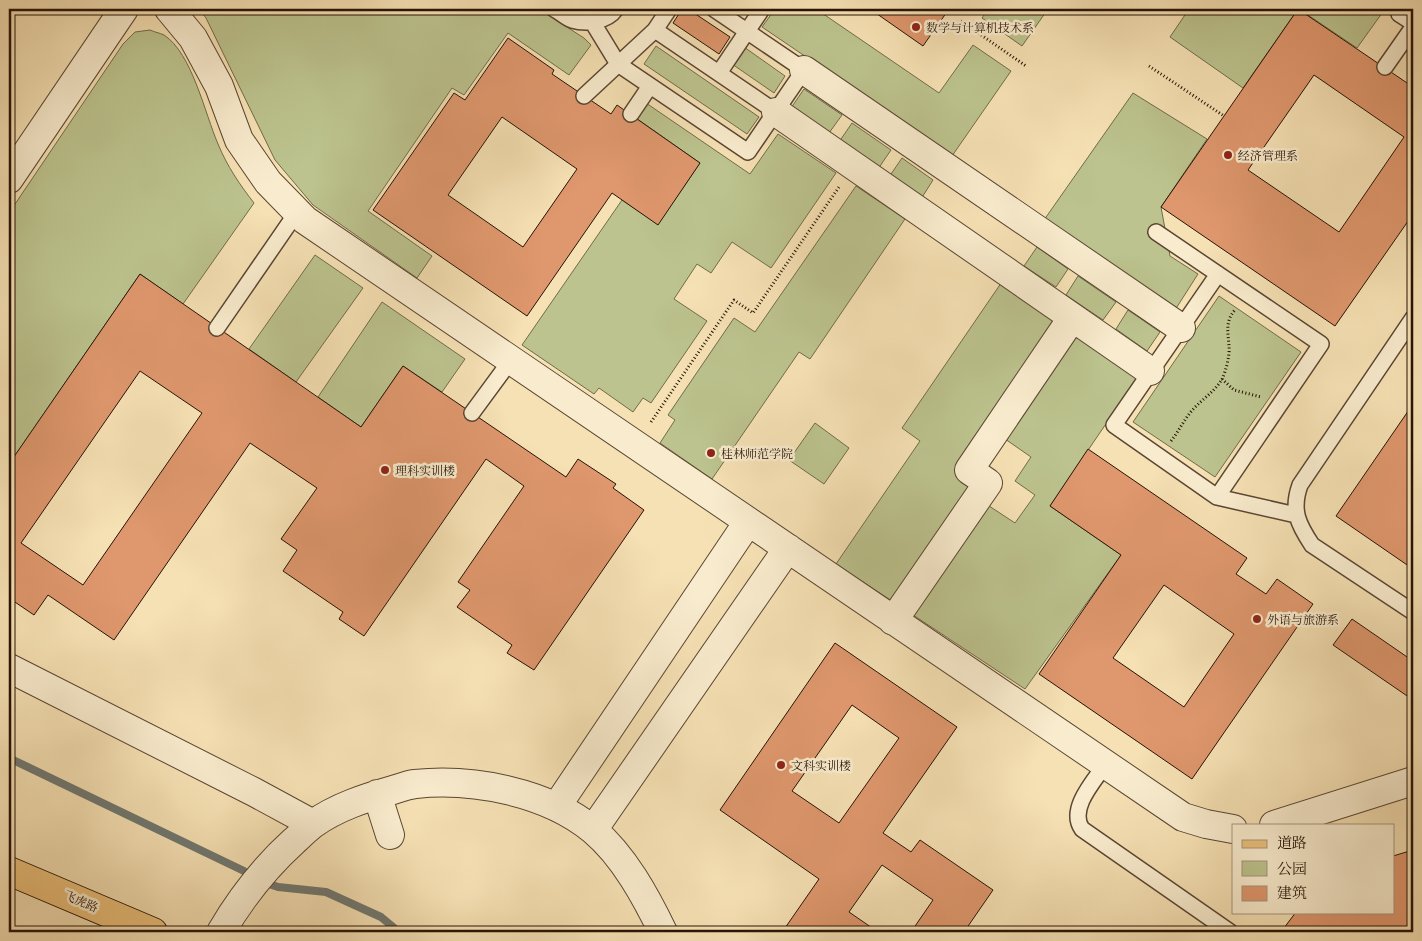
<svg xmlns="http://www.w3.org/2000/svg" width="1422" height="941" viewBox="0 0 1422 941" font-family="'Libre Caslon Text','Noto Serif SC',serif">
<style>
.green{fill:#bcc38e;stroke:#716b4a;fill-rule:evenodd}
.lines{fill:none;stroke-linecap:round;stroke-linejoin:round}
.stream{stroke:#707871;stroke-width:8}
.building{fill:#df976d;stroke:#261306;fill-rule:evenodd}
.lane-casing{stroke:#5a4632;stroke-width:18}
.street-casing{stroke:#5a4632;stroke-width:30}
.primary-casing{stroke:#261306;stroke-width:30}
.path{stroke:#261306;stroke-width:3;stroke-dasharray:1 2.5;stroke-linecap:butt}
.lane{stroke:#f9ecce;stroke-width:15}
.street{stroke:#f9ecce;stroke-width:28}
.primary{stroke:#ebc07a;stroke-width:28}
.poi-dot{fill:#8f2418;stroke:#f9ecce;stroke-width:2}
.labels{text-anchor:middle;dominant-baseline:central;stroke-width:5;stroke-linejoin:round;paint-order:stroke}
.poi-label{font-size:12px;fill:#261306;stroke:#f9ecce;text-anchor:start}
.street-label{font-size:12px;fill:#261306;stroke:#f9ecce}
</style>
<rect width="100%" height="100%" fill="#f6e1b4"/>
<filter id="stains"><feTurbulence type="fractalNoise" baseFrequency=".004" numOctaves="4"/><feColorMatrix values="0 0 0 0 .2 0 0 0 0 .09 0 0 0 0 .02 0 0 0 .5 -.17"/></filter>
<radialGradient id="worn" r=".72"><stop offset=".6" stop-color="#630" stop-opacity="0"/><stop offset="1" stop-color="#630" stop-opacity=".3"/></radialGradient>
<path class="green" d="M 199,9 L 539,9 L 584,38 L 591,45 L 569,75 L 508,33 L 464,95 L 452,88 L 368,211 L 432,256 L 417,278 L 313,205 L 275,160 L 206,18 Z
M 775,9 L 816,9 L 939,93 L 973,45 L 1011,71 L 952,156 L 762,27 Z
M 988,9 L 1048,9 L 1022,46 L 982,18 Z
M 1189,9 L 1298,9 L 1243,88 L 1170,37 Z
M 1299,9 L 1385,9 L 1357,48 Z
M 150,30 C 154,32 160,33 164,35 C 192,53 205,114 218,144 C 227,166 240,185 254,203 L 183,304 L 140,274 L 9,464 L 9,213 L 123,44 L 135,32 Z
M 656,46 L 759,117 L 747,134 L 644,64 Z
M 744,47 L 785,76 L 774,93 L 732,64 Z
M 804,89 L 842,115 L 829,133 L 791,108 Z
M 1133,93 L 1207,139 L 1161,207 L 1170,256 L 1198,274 L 1175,310 L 1044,220 Z
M 646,103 L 750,174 L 778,134 L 836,173 L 771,268 L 732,242 L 711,273 L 697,264 L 674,299 L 707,321 L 651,403 L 643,398 L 633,412 L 599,388 L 594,394 L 522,345 L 622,200 L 658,224 L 700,163 L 636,118 Z
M 852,123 L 891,150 L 878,169 L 839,142 Z
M 902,158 L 933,180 L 921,199 L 889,177 Z
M 856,186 L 905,219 L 810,359 L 799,352 L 712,479 L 660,443 L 675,420 L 668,415 L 734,318 L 755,332 Z
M 1037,247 L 1068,269 L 1056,287 L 1024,266 Z
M 315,255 L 363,288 L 296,382 L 249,349 Z
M 1008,273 L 1144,368 L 1050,506 L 1121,555 L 1025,689 L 836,564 L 920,441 L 902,428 ZM 995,432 L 1031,457 L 1015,481 L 1035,495 L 1015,523 L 980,500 Z
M 1078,276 L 1116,302 L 1103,320 L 1066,295 Z
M 1219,296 L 1301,352 L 1215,477 L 1133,422 Z
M 382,302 L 465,359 L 442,392 L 403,366 L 361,427 L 318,397 Z
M 1128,310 L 1160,332 L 1147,351 L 1116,329 Z
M 815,423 L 849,448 L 824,484 L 789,460 Z"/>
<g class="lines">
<path class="stream" d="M 9,758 L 244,871
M 272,885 L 278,887 L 326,892 L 381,917 L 399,932"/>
</g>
<path class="building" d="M 682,9 L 688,9 L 730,37 L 719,54 L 673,23 Z
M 870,9 L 949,9 L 923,46 Z
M 1298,9 L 1413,87 L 1413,214 L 1335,326 L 1161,207 ZM 1314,75 L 1404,137 L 1339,232 L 1248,170 Z
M 508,38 L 554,70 L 552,74 L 611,114 L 617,105 L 700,163 L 658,225 L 612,193 L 527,316 L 373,210 L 454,93 L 465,100 ZM 502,117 L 577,169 L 523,247 L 448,195 Z
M 140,274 L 361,427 L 403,366 L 566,477 L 578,459 L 616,484 L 613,488 L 644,510 L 534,670 L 507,653 L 512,645 L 457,607 L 470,590 L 458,582 L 524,486 L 486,459 L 364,636 L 339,619 L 343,612 L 283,571 L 297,550 L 281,539 L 317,488 L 250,443 L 114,640 L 48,595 L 34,615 L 9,598 L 9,464 ZM 140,371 L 202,413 L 83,585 L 21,543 Z
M 1413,404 L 1413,505 L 1412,507 L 1413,509 L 1413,569 L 1336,516 Z
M 1088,449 L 1247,558 L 1236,574 L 1266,594 L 1277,579 L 1313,604 L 1192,779 L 1039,674 L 1121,555 L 1050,506 ZM 1164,585 L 1234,634 L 1184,707 L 1113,658 Z
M 1352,619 L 1413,661 L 1413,700 L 1333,645 Z
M 835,643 L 957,727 L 883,833 L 911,852 L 920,840 L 993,890 L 964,932 L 911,932 L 933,900 L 882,865 L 849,912 L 878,932 L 792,932 L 785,928 L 819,879 L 720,810 ZM 852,705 L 899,738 L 839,823 L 792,791 Z
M 1413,850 L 1413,932 L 1281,932 L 1296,912 L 1393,912 L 1393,856 Z"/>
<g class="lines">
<defs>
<path id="lane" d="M 554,9 C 560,12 566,18 572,20 C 586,24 607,22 616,9
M 1403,9 L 1399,14 L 1413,23
M 593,23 L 618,64 L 748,152 L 804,70 L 714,9
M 655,30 L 776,112
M 1385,67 L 1413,27
M 719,73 L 762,9
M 584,96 L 655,30 L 669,9
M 631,114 L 650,86
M 1156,232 L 1321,344 L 1217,497
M 1218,274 L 1114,425 L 1217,497 L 1296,515
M 1413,318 L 1300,485 C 1291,510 1298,524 1312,545 L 1413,612
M 217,328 L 297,212
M 472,413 L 511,360
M 1105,765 C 1094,781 1068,809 1082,829 L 1230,932"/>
<path id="street" d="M 169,9 L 193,38 L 219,86 L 239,140 L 268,182 L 305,220 L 1183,817 L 1206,824 L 1233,829
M 804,70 L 1181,328
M 776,112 L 1150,371
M 9,179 L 124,9
M 893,621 L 988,483 L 969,470 L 1072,318
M 9,668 L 254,792 L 313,824
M 377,794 L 390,835
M 557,806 L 748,522
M 1274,825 L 1413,781
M 593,830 L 788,548
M 221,932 C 241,898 264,868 294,841 C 300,836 306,829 313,824 C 337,807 365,798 393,790 C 400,788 407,785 415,784 C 473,778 547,792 593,830 C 624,856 646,897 663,932"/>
<path id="primary" d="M 9,871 L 153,932"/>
</defs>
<use href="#lane" class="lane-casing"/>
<use href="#street" class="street-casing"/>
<use href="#primary" class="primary-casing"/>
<path class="path" d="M 961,21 L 1026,66
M 1149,66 L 1224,116
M 1222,379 L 1234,390 L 1261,397
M 651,422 L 734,300 L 753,313 L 839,187
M 1171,441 C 1178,432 1183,422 1190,413 C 1199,401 1214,393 1222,379 C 1226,371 1230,355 1229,346 C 1228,332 1225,321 1235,310"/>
<use href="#lane" class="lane"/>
<use href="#street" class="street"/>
<use href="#primary" class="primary"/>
</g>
<g class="poi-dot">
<circle cx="916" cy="27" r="5"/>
<circle cx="1228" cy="155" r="5"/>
<circle cx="711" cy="453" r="5"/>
<circle cx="385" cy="470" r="5"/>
<circle cx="1257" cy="619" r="5"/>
<circle cx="781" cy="765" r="5"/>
</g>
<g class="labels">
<g class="poi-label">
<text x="926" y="27">数学与计算机技术系</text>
<text x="1238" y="155">经济管理系</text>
<text x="721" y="453">桂林师范学院</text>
<text x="395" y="470">理科实训楼</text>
<text x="1267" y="619">外语与旅游系</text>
<text x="791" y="765">文科实训楼</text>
</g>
<g class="street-label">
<text transform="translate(81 901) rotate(23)">飞虎路</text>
</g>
</g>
<rect width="1422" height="941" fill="none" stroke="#f6e1b4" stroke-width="30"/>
<rect x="10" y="10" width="1402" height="921" fill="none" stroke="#261306" stroke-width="2.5"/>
<rect x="15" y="15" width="1392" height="911" fill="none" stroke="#261306"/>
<rect x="1232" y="824" width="162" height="90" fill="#f9ecce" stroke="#a5957e"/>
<rect x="1242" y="840" width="25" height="8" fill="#ebc07a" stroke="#a5957e"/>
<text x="1277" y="848" font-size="15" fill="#261306">道路</text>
<rect x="1242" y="861" width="25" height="15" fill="#bcc38e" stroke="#a5957e"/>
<text x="1277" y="874" font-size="15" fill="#261306">公园</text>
<rect x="1242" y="886" width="25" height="15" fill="#df976d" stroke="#a5957e"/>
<text x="1277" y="898" font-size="15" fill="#261306">建筑</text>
<rect width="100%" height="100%" filter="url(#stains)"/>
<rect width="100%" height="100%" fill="url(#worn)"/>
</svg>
